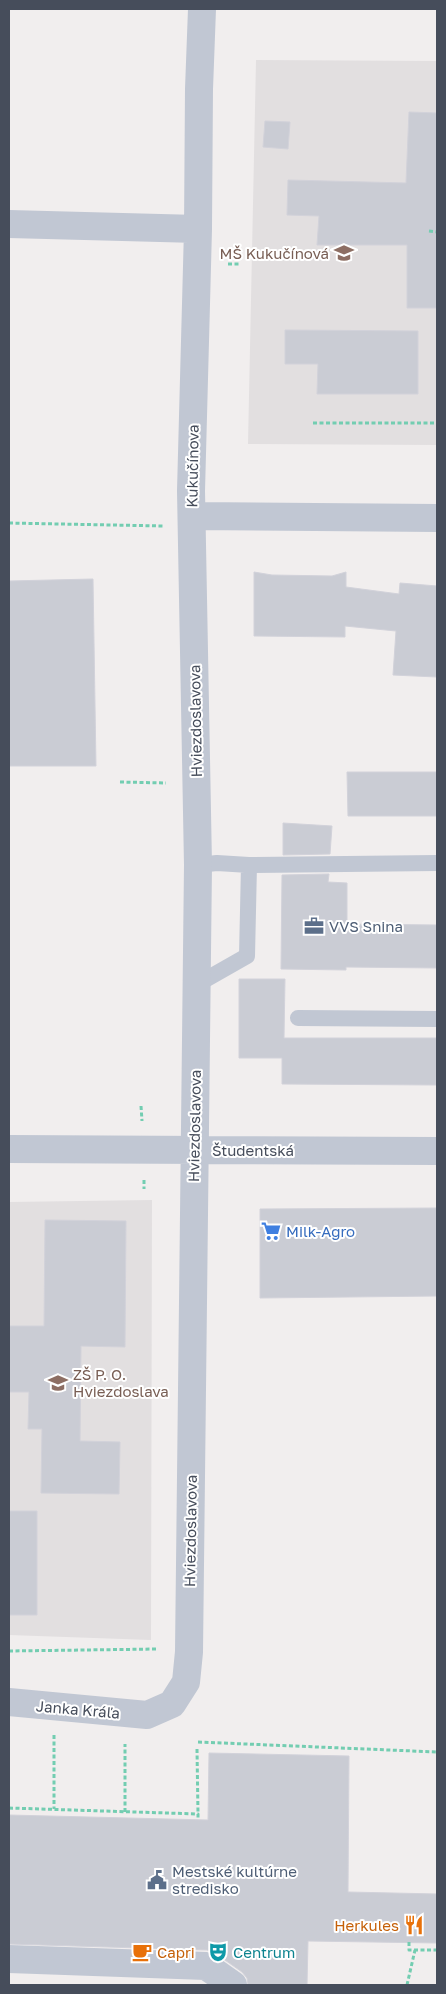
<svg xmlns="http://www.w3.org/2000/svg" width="446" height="1994" viewBox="0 0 446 1994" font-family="'Golos Text',sans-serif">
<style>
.education{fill:#e2dfe0}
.building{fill:#caccd4;stroke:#d2d2da}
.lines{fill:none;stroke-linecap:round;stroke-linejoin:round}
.path{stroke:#73cdb1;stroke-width:3;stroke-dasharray:4 2.5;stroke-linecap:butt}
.lane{stroke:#c1c7d3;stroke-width:16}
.street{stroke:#c1c7d3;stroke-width:28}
.labels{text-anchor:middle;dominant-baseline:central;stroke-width:4;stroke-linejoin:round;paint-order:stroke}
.education-label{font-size:15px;fill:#785e54;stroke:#fff;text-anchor:end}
.street-label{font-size:15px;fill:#464d5b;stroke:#fff}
.service-label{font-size:15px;fill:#4e5e75;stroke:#fff;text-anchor:start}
.shop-label{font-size:15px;fill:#366cbe;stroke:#fff;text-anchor:start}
.food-label{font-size:15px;fill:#c56008;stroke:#fff;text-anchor:end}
.culture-label{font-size:15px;fill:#0d838f;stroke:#fff;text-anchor:start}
</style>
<rect width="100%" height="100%" fill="#f1eeee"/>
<path class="education" d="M 256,60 L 437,61 L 437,445 L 248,444 Z
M 152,1200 L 151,1640 L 9,1635 L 9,1202 Z"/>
<path class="building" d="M 409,112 L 437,113 L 437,308 L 407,308 L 407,245 L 317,245 L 319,216 L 287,215 L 288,180 L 406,183 Z
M 265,121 L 290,122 L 288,149 L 263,147 Z
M 285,330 L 418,331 L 418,394 L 317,394 L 318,364 L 285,364 Z
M 254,572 L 272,575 L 332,576 L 346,572 L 346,587 L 399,594 L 400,583 L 437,586 L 437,677 L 393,675 L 396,631 L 345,626 L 345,637 L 254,636 Z
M 93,579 L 96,766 L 9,766 L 9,581 Z
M 347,772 L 437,772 L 437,816 L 348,816 Z
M 283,823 L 332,826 L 330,854 L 283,855 Z
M 329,874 L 328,882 L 347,883 L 347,924 L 437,925 L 437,968 L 346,967 L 346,970 L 281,969 L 282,875 Z
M 239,979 L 285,979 L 284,1038 L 437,1038 L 436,1085 L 282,1084 L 282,1058 L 239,1058 Z
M 437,1208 L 437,1296 L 260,1298 L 260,1209 Z
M 45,1220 L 126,1221 L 125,1347 L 81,1346 L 80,1441 L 120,1442 L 119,1494 L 41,1493 L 42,1429 L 28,1429 L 29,1392 L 9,1392 L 9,1326 L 44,1326 Z
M 9,1511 L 37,1511 L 37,1615 L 9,1615 Z
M 209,1753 L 349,1756 L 348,1892 L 437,1894 L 437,1943 L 308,1941 L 307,1985 L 248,1985 L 247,1978 L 242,1972 L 215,1953 L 207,1950 L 9,1944 L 9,1815 L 208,1820 Z"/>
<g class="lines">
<path class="path" d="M 429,231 L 437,232
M 228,264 L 240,264
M 313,423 L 437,423
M 9,523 L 163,526
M 120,782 L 166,783
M 141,1106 L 142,1121
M 144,1180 L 144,1189
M 9,1651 L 158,1649
M 54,1735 L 54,1809
M 198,1742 L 437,1752
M 197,1749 L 198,1814
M 9,1808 L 198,1814 L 198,1820
M 125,1812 L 125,1744
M 409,1942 L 409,1950 L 437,1950
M 407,1985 L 415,1950"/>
<path class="lane" d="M 249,865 L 437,863
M 196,985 L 247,956 L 249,865 L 217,863 L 198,865
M 298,1018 L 437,1019"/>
<path class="street" d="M 9,224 L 198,229
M 192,516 L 437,518
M 9,1149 L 437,1151
M 9,1702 L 147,1715 L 172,1704 L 186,1682 L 189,1652 L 198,865 L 191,491 L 198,229 L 199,89 L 202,9
M 9,1959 L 206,1966 L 233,1985"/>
</g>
<defs>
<symbol id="school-bare" viewBox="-9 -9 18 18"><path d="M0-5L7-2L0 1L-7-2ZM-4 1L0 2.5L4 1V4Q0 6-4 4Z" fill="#8d6e63" stroke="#fff" stroke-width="2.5" paint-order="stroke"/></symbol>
<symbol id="office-bare" viewBox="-9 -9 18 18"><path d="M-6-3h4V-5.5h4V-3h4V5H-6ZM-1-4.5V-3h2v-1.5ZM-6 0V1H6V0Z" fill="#5c6f8a" stroke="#fff" stroke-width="2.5" paint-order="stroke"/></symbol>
<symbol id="supermarket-bare" viewBox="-9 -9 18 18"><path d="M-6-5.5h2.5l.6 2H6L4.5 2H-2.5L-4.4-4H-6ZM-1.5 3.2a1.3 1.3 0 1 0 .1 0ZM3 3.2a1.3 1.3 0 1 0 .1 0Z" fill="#3f7fe0" stroke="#fff" stroke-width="2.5" paint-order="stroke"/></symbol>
<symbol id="civic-bare" viewBox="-9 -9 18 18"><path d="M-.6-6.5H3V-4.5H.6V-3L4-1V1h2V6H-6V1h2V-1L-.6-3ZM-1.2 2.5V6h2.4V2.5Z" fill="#5c6f8a" stroke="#fff" stroke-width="2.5" paint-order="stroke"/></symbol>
<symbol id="restaurant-bare" viewBox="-9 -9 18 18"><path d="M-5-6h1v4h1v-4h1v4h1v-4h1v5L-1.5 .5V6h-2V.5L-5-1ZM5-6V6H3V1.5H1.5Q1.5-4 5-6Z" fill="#e8710a" stroke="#fff" stroke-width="2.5" paint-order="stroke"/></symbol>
<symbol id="cafe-bare" viewBox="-9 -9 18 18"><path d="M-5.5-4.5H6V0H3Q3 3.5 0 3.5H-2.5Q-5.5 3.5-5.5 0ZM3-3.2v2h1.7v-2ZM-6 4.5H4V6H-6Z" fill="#e8710a" stroke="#fff" stroke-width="2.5" paint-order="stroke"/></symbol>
<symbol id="theatre-bare" viewBox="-9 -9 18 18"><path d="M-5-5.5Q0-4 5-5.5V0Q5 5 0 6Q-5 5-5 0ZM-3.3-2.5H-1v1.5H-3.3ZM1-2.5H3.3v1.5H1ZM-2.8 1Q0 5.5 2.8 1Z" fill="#0f9aa8" stroke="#fff" stroke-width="2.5" paint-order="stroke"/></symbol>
</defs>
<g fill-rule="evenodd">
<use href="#school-bare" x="330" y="239" width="28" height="28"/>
<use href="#office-bare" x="300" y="912" width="28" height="28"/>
<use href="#supermarket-bare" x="257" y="1217" width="28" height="28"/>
<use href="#school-bare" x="44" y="1369" width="28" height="28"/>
<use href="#civic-bare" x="143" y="1866" width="28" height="28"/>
<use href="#restaurant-bare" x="400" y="1911" width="28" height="28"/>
<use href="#cafe-bare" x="128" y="1938" width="28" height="28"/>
<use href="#theatre-bare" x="204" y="1938" width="28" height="28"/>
</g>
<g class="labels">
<g class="education-label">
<text x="329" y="253">MŠ Kukučínová</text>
<text x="73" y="1374" text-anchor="start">ZŠ P. O.<tspan x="73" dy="17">Hviezdoslava</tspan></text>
</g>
<g class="street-label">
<text transform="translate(192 466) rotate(-89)">Kukučínova</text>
<text transform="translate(195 721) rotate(-91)">Hviezdoslavova</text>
<text transform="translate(194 1126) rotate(-89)">Hviezdoslavova</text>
<text x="253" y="1150">Študentská</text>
<text transform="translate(190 1531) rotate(-89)">Hviezdoslavova</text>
<text transform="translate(78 1709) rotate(5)">Janka Kráľa</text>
</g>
<g class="service-label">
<text x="329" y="926">VVS Snina</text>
<text x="172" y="1871">Mestské kultúrne<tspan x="172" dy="17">stredisko</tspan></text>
</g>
<g class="shop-label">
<text x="286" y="1231">Milk-Agro</text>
</g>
<g class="food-label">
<text x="399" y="1925">Herkules</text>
<text x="157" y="1952" text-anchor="start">Capri</text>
</g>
<g class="culture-label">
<text x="233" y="1952">Centrum</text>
</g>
</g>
<rect width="446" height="1994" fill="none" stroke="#464d5b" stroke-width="20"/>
</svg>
